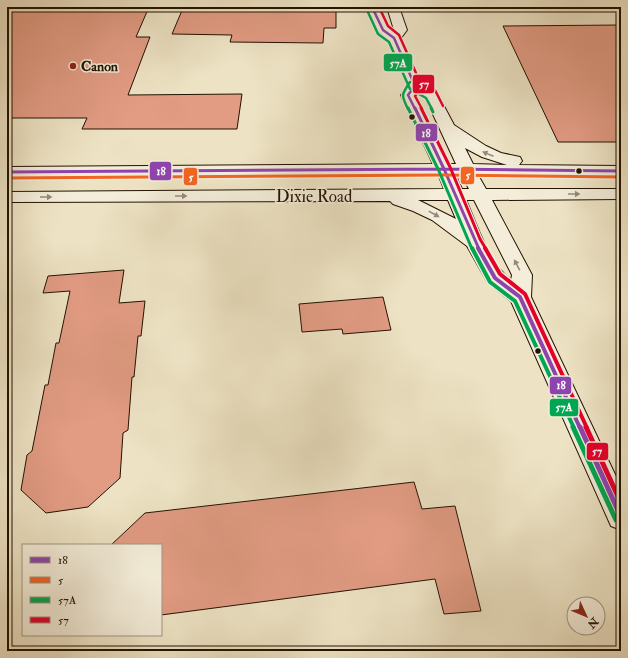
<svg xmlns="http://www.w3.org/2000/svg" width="628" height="658" viewBox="0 0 628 658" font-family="'IM FELL Double Pica',serif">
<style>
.building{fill:#e29c84;stroke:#221200}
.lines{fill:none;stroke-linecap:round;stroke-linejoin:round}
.secondary-casing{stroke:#221200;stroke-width:2}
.secondary{fill:#f3edd9;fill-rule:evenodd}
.bus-1-far3-casing{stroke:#f3edd9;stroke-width:4.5}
.bus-1-far2-casing{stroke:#f3edd9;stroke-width:5.5}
.bus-1-far1-casing{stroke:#f3edd9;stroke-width:7}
.bus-1-casing{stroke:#f3edd9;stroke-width:8}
.bus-2-casing{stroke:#f3edd9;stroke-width:5.5}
.bus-3-far3-casing{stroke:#f3edd9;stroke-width:4.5}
.bus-3-far2-casing{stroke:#f3edd9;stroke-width:5.5}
.bus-3-far1-casing{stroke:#f3edd9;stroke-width:7}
.bus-3-casing{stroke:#f3edd9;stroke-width:8}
.bus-4-far3-casing{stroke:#f3edd9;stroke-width:4.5}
.bus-4-far2-casing{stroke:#f3edd9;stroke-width:5.5}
.bus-4-far1-casing{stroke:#f3edd9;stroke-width:7}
.bus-4-casing{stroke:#f3edd9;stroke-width:8}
.bus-1-far3{stroke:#8e44ad;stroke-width:2.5}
.bus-1-far2{stroke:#8e44ad;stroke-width:3}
.bus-1-far1{stroke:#8e44ad;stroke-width:4}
.bus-1{stroke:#8e44ad;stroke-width:5}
.bus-2{stroke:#f26522;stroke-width:3}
.bus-3-far3{stroke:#00a651;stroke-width:2.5}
.bus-3-far2{stroke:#00a651;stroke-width:3}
.bus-3-far1{stroke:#00a651;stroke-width:4}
.bus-3{stroke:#00a651;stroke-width:5}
.bus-4-far3{stroke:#e4002b;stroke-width:2.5}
.bus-4-far2{stroke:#e4002b;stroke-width:3}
.bus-4-far1{stroke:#e4002b;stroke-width:4}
.bus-4{stroke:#e4002b;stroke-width:5}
.oneway{fill:#958a77}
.poi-dot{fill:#8f2418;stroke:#f3edd9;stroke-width:1.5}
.bus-dot{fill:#221200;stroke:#f3edd9;stroke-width:1.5}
.labels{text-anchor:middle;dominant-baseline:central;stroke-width:3;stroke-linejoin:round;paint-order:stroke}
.far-poi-label{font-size:14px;font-weight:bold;fill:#221200;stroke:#f3edd9;text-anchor:start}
.street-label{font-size:17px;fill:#221200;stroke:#f3edd9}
.line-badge{stroke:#f3edd9;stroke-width:1.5}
.badge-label{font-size:11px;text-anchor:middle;font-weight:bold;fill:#fff}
</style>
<rect width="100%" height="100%" fill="#ede3c4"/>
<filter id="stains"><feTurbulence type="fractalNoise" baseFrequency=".005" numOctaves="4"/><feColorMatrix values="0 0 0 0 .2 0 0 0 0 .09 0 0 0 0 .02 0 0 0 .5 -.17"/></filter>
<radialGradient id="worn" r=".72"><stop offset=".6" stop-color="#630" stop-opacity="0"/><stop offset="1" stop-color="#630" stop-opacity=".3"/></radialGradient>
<path class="building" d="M 7,7 L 149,7 L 136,37 L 150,37 L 128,95 L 242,94 L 237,129 L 82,129 L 87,118 L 7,118 Z
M 183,8 L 336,9 L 336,28 L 324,28 L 323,43 L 230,42 L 232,35 L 172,34 Z
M 621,25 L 621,142 L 558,142 L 503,26 Z
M 124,270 L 119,303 L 145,301 L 141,336 L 138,336 L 134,377 L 132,377 L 128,430 L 123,433 L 120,478 L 88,507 L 46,513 L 21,490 L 27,455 L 32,451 L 45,385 L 48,385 L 56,343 L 59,343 L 70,291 L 43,293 L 48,276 Z
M 383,297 L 391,330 L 343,334 L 342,329 L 302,332 L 299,304 Z
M 414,482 L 422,509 L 455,506 L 481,611 L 444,614 L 435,579 L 161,615 L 161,545 L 111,545 L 145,513 Z"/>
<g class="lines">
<defs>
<path id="secondary" d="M 366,7 L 378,7 L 388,28 L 393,31 L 394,30 L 387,7 L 399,7 L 407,30 L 401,38 L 421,83 L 436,91 L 454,125 L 486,146 L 501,153 L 520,157 L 522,161 L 519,165 L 621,166 L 621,176 L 478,175 L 486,189 L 621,189 L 621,199 L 492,200 L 532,275 L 531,297 L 621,487 L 621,530 L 611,526 L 511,301 L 488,283 L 467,246 L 432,220 L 413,211 L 393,204 L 390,201 L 7,202 L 7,192 L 444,189 L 438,174 L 7,177 L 7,167 L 433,164 L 401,95 L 408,86 L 388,40 L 377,30 ZM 417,93 L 425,97 L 456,164 L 450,164 L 415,95 ZM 465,148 L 482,157 L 507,165 L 473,164 ZM 455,174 L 461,174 L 469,189 L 462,189 ZM 418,200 L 448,200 L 456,219 ZM 466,200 L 474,200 L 512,275 L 511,280 C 489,264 477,225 466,200 Z"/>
</defs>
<use href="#secondary" class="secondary-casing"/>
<use href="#secondary" class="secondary"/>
<defs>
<path id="bus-1-far3" d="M 372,7 L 383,30 L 394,38 L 415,86 L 408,95 L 415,109"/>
<path id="bus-1-far2" d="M 415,108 L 444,169 L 479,249
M 7,172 L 444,169 L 621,171"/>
<path id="bus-1-far1" d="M 478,248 L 495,278 L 520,297 L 580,428"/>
<path id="bus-1" d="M 580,427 L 621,517"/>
<path id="bus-2" d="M 7,178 L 444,175 L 621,177"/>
<path id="bus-3-far3" d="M 367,10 L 378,34 L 389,42 L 410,89 L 426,98 L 432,109
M 408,109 C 401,95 401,95 410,82"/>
<path id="bus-3-far2" d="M 408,108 L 439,171 L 472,249
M 431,108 L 433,112"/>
<path id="bus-3-far1" d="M 472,248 L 490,282 L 515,301 L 574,428"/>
<path id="bus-3" d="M 573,427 L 616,520"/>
<path id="bus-4-far3" d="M 379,7 L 388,26 L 399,35 L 420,82 L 435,90 L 443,106
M 420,90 L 415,96 L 422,109"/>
<path id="bus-4-far2" d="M 421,108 L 450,167 L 480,239 L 486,249"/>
<path id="bus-4-far1" d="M 485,248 L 500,274 L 525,294 L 587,428"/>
<path id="bus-4" d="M 586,427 L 621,503"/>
</defs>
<use href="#bus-1-far3" class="bus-1-far3-casing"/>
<use href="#bus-1-far2" class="bus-1-far2-casing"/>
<use href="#bus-1-far1" class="bus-1-far1-casing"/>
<use href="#bus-1" class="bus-1-casing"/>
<use href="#bus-2" class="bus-2-casing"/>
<use href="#bus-3-far3" class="bus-3-far3-casing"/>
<use href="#bus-3-far2" class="bus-3-far2-casing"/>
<use href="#bus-3-far1" class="bus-3-far1-casing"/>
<use href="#bus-3" class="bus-3-casing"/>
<use href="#bus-4-far3" class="bus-4-far3-casing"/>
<use href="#bus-4-far2" class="bus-4-far2-casing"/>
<use href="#bus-4-far1" class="bus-4-far1-casing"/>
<use href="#bus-4" class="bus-4-casing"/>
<use href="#bus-1-far3" class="bus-1-far3"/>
<use href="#bus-1-far2" class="bus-1-far2"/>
<use href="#bus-1-far1" class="bus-1-far1"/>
<use href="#bus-1" class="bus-1"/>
<use href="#bus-2" class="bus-2"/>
<use href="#bus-3-far3" class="bus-3-far3"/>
<use href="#bus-3-far2" class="bus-3-far2"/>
<use href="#bus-3-far1" class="bus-3-far1"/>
<use href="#bus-3" class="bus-3"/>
<use href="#bus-4-far3" class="bus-4-far3"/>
<use href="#bus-4-far2" class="bus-4-far2"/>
<use href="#bus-4-far1" class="bus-4-far1"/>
<use href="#bus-4" class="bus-4"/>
</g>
<defs><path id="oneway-solid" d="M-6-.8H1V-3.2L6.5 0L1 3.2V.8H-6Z"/></defs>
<g class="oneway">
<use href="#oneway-solid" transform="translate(488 154) rotate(-158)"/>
<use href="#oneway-solid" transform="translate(574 194)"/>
<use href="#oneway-solid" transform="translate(181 196)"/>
<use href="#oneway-solid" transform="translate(46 197)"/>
<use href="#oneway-solid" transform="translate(434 214) rotate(29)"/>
<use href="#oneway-solid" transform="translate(517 265) rotate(-118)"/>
</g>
<circle class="poi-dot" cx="73" cy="66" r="4"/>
<g class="bus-dot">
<circle cx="412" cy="117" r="3.5"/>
<circle cx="579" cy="171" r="3.5"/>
<circle cx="538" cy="351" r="3.5"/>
</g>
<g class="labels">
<g class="far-poi-label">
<text x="81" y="66">Canon</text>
</g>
<g class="street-label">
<text x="314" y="196">Dixie Road</text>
</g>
</g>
<g class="line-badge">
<rect x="383" y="53" width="30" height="19" rx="4" fill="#00a651"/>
<rect x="412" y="74" width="23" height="20" rx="4" fill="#e4002b"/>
<rect x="415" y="123" width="23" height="19" rx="4" fill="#8e44ad"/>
<rect x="149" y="161" width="23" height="20" rx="4" fill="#8e44ad"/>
<rect x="460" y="166" width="15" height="19" rx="4" fill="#f26522"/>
<rect x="183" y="167" width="15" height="19" rx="4" fill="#f26522"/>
<rect x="549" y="376" width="23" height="19" rx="4" fill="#8e44ad"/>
<rect x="549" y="398" width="30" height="19" rx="4" fill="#00a651"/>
<rect x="586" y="442" width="23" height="19" rx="4" fill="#e4002b"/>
</g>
<g class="badge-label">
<text x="398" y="67">57A</text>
<text x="424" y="88">57</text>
<text x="426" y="137">18</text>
<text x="161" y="175">18</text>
<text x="468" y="179">5</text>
<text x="191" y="181">5</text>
<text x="561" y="389">18</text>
<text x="564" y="411">57A</text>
<text x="597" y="455">57</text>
</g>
<rect width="628" height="658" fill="none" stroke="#ede3c4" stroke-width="24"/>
<rect x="8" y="8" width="612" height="642" fill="none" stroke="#221200" stroke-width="2"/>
<rect x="12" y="12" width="604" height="634" fill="none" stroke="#221200"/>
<rect x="22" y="544" width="140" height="92" fill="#f3edd9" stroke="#9f9582"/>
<rect x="30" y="557" width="20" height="6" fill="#8e44ad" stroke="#9f9582"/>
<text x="58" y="564" font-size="12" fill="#221200">18</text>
<rect x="30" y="577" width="20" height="6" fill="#f26522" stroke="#9f9582"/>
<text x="58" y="584" font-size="12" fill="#221200">5</text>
<rect x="30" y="597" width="20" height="6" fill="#00a651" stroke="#9f9582"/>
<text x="58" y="604" font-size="12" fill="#221200">57A</text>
<rect x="30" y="617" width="20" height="6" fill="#e4002b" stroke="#9f9582"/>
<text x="58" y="624" font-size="12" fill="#221200">57</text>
<g transform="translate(586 616) rotate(134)"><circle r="19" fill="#f3edd9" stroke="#9f9582"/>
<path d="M0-3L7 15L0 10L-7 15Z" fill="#8f2418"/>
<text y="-6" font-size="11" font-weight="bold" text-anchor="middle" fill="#221200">N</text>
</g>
<rect width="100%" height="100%" filter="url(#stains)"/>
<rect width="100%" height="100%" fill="url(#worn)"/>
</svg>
